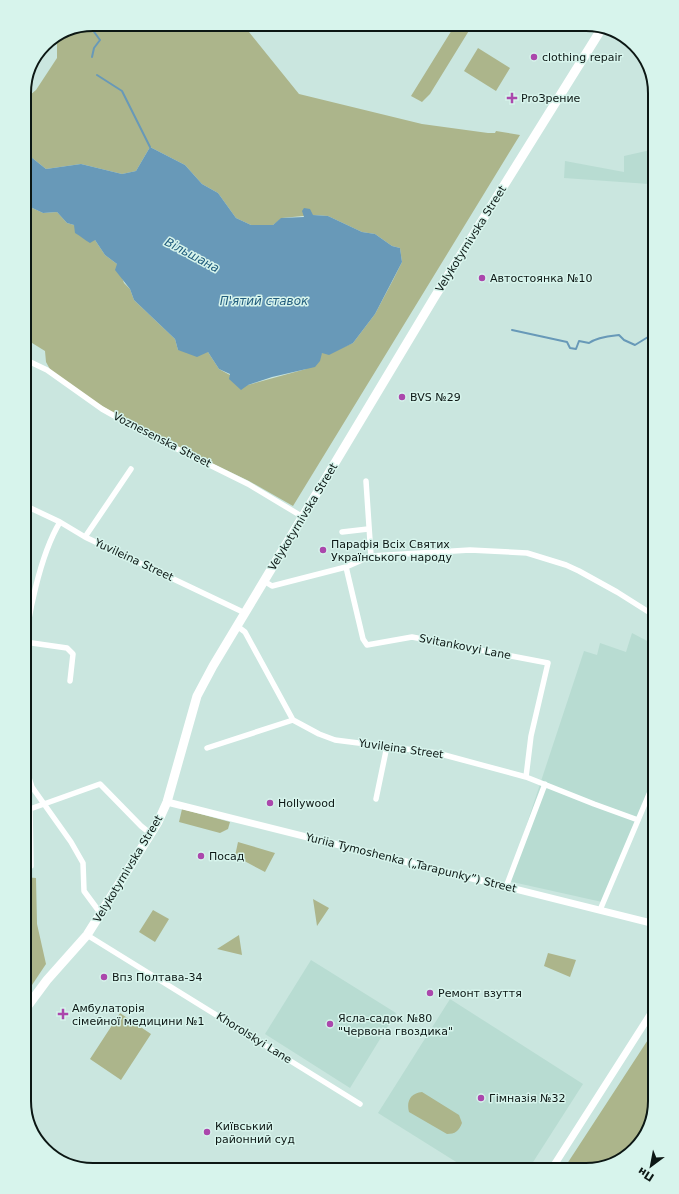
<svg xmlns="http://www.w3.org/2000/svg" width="679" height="1194" viewBox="0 0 679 1194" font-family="'DejaVu Sans',sans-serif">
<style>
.built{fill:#b8dcd2}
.green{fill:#acb58b}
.water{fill:#6899b8}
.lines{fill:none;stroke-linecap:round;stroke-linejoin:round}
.stream{stroke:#6899b8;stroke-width:2}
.minor{stroke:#fff;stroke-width:5.5}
.tertiary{stroke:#fff;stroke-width:7}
.primary{stroke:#fff;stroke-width:9}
.poi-dot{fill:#ab47ac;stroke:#d7f4ec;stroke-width:1.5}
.labels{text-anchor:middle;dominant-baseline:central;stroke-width:3;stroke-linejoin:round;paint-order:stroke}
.poi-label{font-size:11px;fill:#0c1714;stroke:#d7f4ec;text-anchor:start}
.street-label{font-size:11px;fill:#0c1714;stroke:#d7f4ec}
.water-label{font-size:12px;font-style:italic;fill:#215c7d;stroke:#d7f4ec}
.rim{fill:none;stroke:#0c1714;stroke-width:2}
</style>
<rect width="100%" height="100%" fill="#cae6df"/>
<path class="built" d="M 655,149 L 655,171 L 650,170 L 649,184 L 564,178 L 565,161 L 624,172 L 624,156 Z
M 632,633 L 655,645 L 655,781 L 602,902 L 508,881 L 584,651 L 597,655 L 600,643 L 626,652 Z
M 311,960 L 396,1013 L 350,1088 L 265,1034 Z
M 450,999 L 583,1084 L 528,1170 L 469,1170 L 378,1113 Z"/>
<path class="green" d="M 455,25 L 464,25 L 470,29 L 430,94 L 422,102 L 411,96 Z
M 245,27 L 299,94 L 422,124 L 488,133 L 495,133 L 496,131 L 520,135 L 293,506 L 249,481 L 139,428 L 90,399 L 52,373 L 46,362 L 45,351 L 24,338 L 24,204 L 43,213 L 57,212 L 67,223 L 74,225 L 95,240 L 105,255 L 117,264 L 124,283 L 130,289 L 134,300 L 175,339 L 178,350 L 208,352 L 219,369 L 248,385 L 306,369 L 322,353 L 341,348 L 353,343 L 375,314 L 393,280 L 402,262 L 400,248 L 392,246 L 375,234 L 362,232 L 328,216 L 313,215 L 282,218 L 273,225 L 251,225 L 236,218 L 218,193 L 202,184 L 185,165 L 150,147 L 136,171 L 122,174 L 81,164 L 46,169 L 26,153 L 24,141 L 24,100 L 36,90 L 57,58 L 57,36 L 67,29 Z
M 478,48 L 510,68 L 496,91 L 464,71 Z
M 182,809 L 230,822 L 228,829 L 220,833 L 179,822 Z
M 238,842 L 275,853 L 265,872 L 235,856 Z
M 24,877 L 36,878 L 37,924 L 46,964 L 24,997 Z
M 313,899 L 329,908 L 317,926 Z
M 153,910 L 169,919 L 155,942 L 139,932 Z
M 239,935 L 242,955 L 217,949 Z
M 548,953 L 576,960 L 570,977 L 544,966 Z
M 120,1013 L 151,1034 L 121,1080 L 90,1059 Z
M 655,1029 L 655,1102 L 644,1139 L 616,1163 L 586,1170 L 563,1170 Z
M 422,1092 L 459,1115 L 462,1123 C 459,1131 455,1134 447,1134 L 409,1112 C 406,1101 411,1093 422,1092 Z"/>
<path class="water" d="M 24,141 L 26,153 L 46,169 L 81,164 L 122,174 L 136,171 L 150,147 L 185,165 L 202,184 L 218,193 L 236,218 L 251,225 L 273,225 L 281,218 L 304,217 L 302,211 L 304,208 L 310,209 L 313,215 L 328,216 L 362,232 L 375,234 L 392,246 L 400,248 L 402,262 L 375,314 L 353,343 L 329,355 L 322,353 L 320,361 L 315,367 L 272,377 L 248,385 L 241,390 L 229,379 L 230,374 L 219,369 L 208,352 L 197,357 L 178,350 L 175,339 L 134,300 L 130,289 L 115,270 L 117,264 L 105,255 L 95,240 L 90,243 C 84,240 81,236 75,233 L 74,225 L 67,223 L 57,212 L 43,213 L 24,204 Z"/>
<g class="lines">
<path class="stream" d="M 92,29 L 100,40 L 94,48 L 92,57
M 97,75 L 122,91 L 150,147
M 512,330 L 567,342 L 570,348 L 576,349 L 579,341 L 589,343 C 597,337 610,336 619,335 L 624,340 L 635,345 L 648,337 L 655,340"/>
<path class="minor" d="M 24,359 L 47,370 L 102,409 L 145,433 L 248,484 L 303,517
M 366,481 L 371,556
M 24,505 L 60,522 L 85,537 L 245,613
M 342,532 L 368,529
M 85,537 L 131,469
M 346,567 L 363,639 L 367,645 L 412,637 L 548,663 L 531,736 L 526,777
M 264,581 L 272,586 L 346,567 L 371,556 L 470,550 L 527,553 L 566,565 L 579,571 L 617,592 L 655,616
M 237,626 L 245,632 L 293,720 L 319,734 L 335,740 L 437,753 L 526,777 L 594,804 L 638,820
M 25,642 L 67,648 L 73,654 L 70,681
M 24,657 C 27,618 40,555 60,522
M 207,748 L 293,720
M 24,762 L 32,787 L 71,842 L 83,863 L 84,891 L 101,914
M 376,799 L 387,746
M 31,866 L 30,809 L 100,784 L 141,826 L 151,834
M 506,887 L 545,784
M 600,910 L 655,780
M 649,923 L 655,912
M 87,935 L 360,1104"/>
<path class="tertiary" d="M 167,802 L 655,924
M 551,1170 L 655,1007"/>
<path class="primary" d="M 24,1011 L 47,980 L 87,935 L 158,822 L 167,802 L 197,696 L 213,666 L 434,298 L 602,28"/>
</g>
<g class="poi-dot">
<circle cx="534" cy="57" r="4"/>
<path d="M510 92h4v4h4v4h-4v4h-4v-4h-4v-4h4z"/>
<circle cx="482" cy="278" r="4"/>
<circle cx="402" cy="397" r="4"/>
<circle cx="323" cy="550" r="4"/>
<circle cx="270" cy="803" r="4"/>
<circle cx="201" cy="856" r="4"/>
<circle cx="104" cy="977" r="4"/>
<circle cx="430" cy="993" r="4"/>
<path d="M61 1008h4v4h4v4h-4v4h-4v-4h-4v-4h4z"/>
<circle cx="330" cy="1024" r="4"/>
<circle cx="481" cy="1098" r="4"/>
<circle cx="207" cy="1132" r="4"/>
</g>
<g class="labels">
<g class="poi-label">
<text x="542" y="57">clothing repair</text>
<text x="521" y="98">ProЗрение</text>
<text x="490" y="278">Автостоянка №10</text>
<text x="410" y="397">BVS №29</text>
<text x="331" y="544">Парафія Всіх Святих<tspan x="331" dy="13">Українського народу</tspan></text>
<text x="278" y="803">Hollywood</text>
<text x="209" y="856">Посад</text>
<text x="112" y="977">Впз Полтава-34</text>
<text x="438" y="993">Ремонт взуття</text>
<text x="72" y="1008">Амбулаторія<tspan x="72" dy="13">сімейної медицини №1</tspan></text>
<text x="338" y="1018">Ясла-садок №80<tspan x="338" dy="13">"Червона гвоздика"</tspan></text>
<text x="489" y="1098">Гімназія №32</text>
<text x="215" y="1126">Київський<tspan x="215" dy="13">районний суд</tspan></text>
</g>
<g class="street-label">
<text transform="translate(471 239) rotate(-58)">Velykotyrnivska Street</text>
<text transform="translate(162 440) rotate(27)">Voznesenska Street</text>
<text transform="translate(303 517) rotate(-59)">Velykotyrnivska Street</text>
<text transform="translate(134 560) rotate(25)">Yuvileina Street</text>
<text transform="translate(465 647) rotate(11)">Svitankovyi Lane</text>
<text transform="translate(401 749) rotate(8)">Yuvileina Street</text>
<text transform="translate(411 863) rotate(14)">Yuriia Tymoshenka („Tarapunky”) Street</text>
<text transform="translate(128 869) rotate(-59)">Velykotyrnivska Street</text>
<text transform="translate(254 1038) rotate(32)">Khorolskyi Lane</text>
</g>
<g class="water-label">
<text transform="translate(192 255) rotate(28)">Вільшана</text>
<text x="264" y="301">П'ятий ставок</text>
</g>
</g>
<path d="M0 0H679V1194H0ZM93 31H586A62 62 0 0 1 648 93V1101A62 62 0 0 1 586 1163H93A62 62 0 0 1 31 1101V93A62 62 0 0 1 93 31Z" fill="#d7f4ec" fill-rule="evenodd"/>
<path class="rim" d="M93 31H586A62 62 0 0 1 648 93V1101A62 62 0 0 1 586 1163H93A62 62 0 0 1 31 1101V93A62 62 0 0 1 93 31Z"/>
<g transform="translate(651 1166) rotate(212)" stroke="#d7f4ec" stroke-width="3" paint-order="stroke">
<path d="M0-3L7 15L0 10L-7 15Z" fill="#0c1714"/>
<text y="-6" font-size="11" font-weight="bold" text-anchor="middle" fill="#0c1714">Пн</text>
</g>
</svg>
